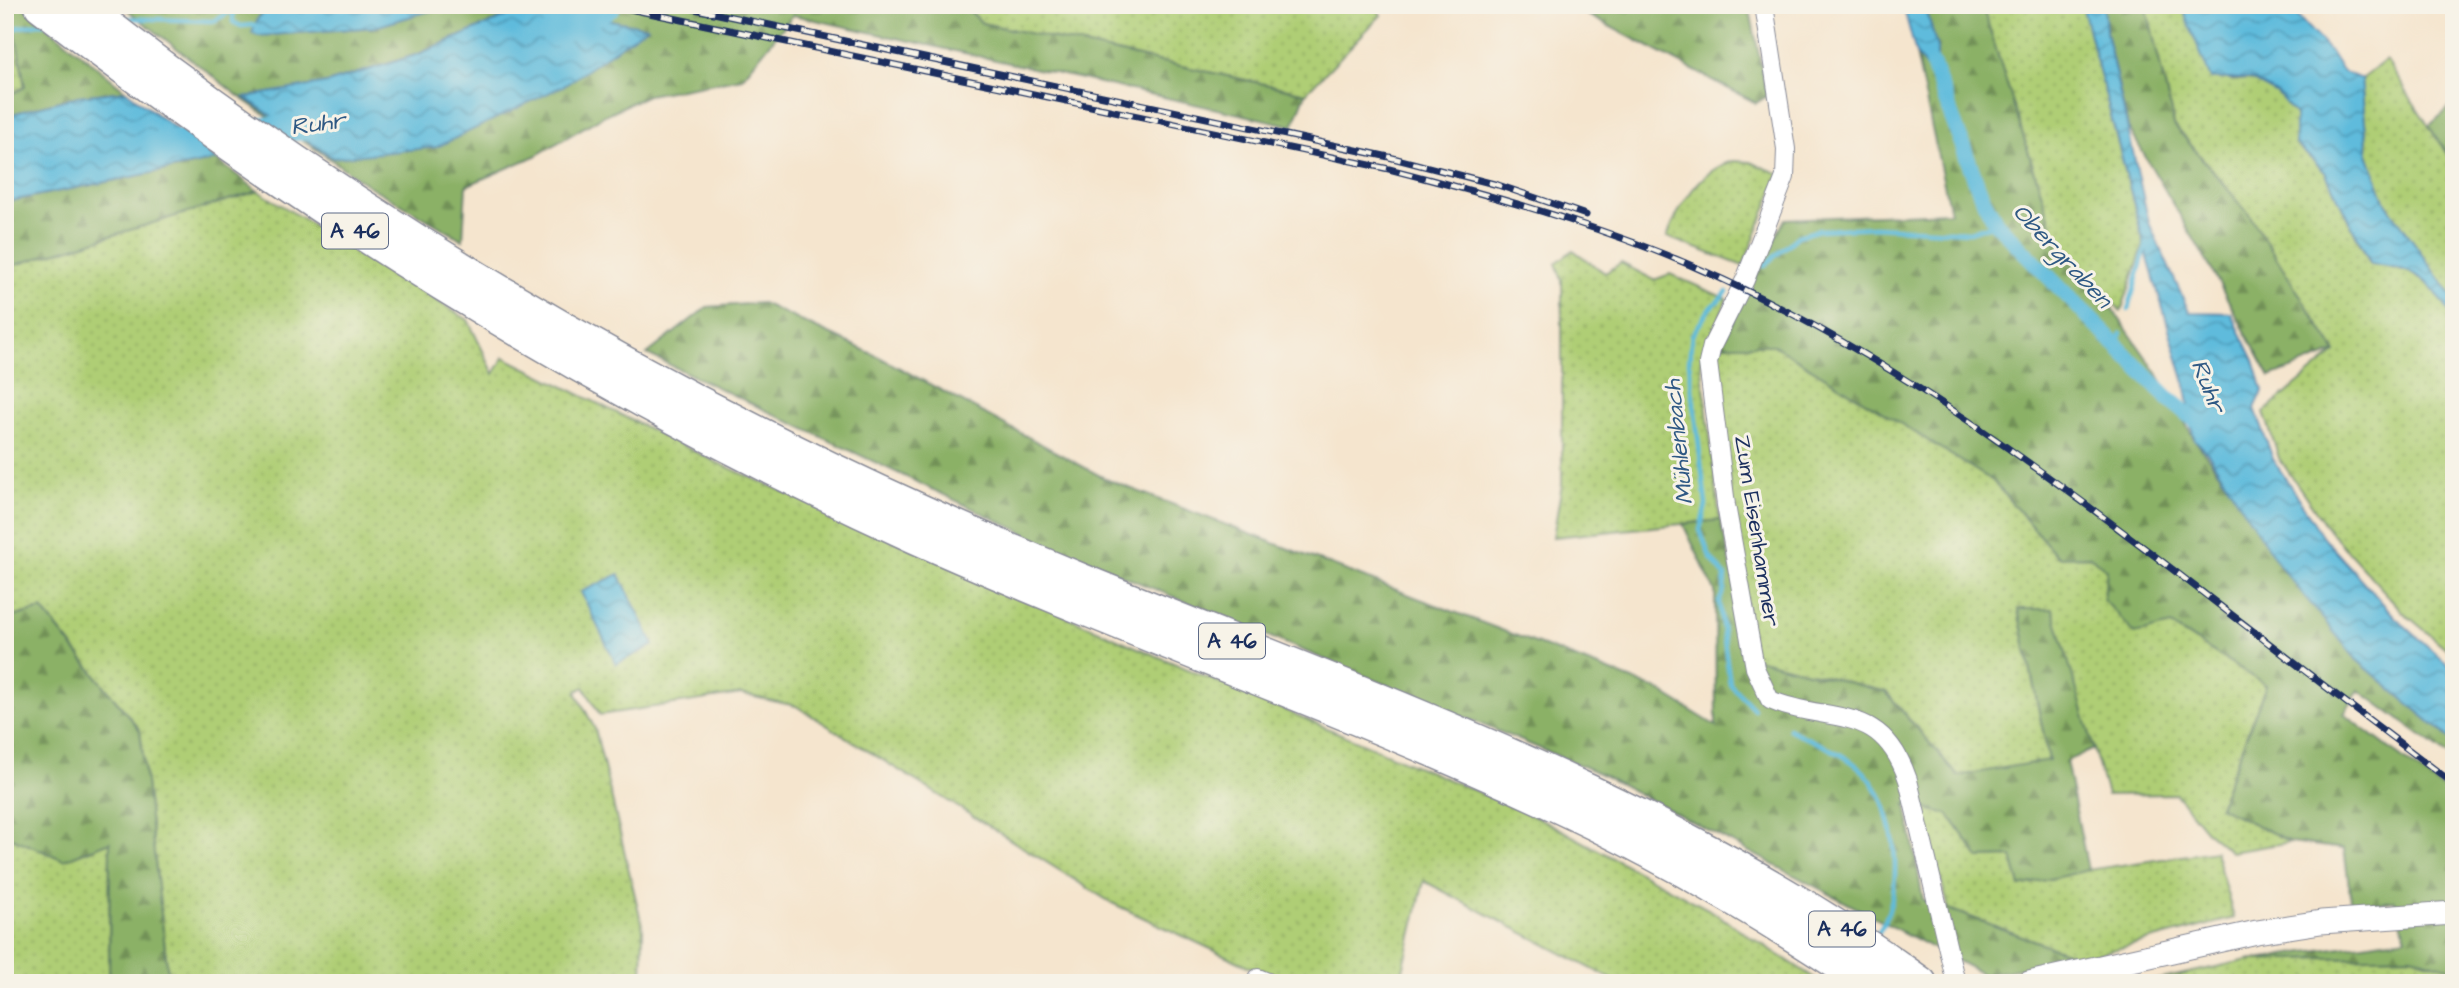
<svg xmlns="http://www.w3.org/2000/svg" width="2459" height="988" viewBox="0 0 2459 988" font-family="'Architects Daughter',sans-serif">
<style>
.grass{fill:url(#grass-dots);stroke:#657e6a;stroke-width:2}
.forest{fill:url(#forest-firs);stroke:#537062;stroke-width:2}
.water{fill:url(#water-waves);stroke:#3c759d;stroke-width:2}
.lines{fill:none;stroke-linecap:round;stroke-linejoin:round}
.stream{stroke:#5ebbdc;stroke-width:4.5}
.canal{stroke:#5ebbdc;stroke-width:16}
.river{stroke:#5ebbdc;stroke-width:28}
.minor-casing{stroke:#888a96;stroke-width:20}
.tertiary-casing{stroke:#888a96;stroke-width:25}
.motorway-casing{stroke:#888a96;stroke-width:36}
.minor{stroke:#fff;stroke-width:18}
.tertiary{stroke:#fff;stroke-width:23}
.motorway{stroke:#fff;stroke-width:33}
.rail-casing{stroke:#1b2f5e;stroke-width:7}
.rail{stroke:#f7f3e8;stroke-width:4.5;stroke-dasharray:13;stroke-linecap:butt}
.labels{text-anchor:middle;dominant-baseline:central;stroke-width:6;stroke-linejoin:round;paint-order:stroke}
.shield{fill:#f7f3e8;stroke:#5d6a87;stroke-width:2}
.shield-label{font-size:21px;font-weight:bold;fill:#1b2f5e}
.street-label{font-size:23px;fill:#1b2f5e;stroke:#f7f3e8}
.water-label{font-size:24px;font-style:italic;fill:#2f5984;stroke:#f7f3e8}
</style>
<defs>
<pattern id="grass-dots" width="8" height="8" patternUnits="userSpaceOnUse" patternTransform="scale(1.75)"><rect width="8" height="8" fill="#afce75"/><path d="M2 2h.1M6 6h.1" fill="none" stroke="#96b168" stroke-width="1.8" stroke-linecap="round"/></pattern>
<pattern id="forest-firs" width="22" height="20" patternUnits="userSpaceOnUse" patternTransform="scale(1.75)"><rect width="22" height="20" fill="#8bb166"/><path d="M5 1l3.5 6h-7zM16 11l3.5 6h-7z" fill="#719057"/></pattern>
<pattern id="water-waves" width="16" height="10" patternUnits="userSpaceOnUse" patternTransform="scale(1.75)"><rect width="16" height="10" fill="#5ebbdc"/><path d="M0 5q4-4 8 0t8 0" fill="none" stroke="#4d98b6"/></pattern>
</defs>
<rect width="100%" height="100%" fill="#f7f3e8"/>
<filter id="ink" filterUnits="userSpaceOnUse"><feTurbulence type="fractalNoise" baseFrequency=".0143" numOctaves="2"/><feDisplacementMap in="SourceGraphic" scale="14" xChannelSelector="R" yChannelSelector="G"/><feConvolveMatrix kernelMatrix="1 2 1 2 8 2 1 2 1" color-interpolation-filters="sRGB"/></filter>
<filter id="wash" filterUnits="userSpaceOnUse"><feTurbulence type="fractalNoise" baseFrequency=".00686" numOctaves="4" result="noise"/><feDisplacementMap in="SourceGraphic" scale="28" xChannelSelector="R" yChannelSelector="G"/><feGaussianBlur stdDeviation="1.57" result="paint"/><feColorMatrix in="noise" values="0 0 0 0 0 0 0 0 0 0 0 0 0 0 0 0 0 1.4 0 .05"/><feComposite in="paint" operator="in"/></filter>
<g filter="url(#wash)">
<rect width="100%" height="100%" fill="#f5e5ce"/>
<path class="grass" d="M 964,5 L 1375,5 L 1381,15 L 1306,93 L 982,23 Z
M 1982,5 L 2082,5 L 2144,244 L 2121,311 L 2060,252 Z
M 2146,5 L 2181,5 L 2232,81 L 2250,79 L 2278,94 L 2295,114 L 2295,144 L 2325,172 L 2370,264 C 2416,268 2433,281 2454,321 L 2454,655 L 2403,612 L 2331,533 L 2279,458 L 2264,412 L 2336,352 L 2248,213 L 2174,125 Z
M 5,12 L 13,19 L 25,87 L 5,97 Z
M 2386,60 L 2454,165 L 2454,299 L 2386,203 L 2368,154 L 2361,79 Z
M 1733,161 L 1750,162 L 1780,174 L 1743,266 L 1667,237 C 1680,205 1698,171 1733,161 Z
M 258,191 L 468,320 L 494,374 L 504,357 L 716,462 L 1138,648 L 1539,818 L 1708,909 L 1816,979 L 1806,983 L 1619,983 L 1424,881 L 1400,983 L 1297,983 L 1252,968 L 1112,903 L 796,706 L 741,694 L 600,715 L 584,687 L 576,692 L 595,729 L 643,929 L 642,983 L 169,983 L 140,730 L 42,609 L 5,619 L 5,268 Z
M 1573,250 L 1605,273 L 1621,263 L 1654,280 L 1670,274 L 1727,299 L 1701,361 L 1720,520 L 1553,537 L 1562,484 L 1562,280 L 1556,263 Z
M 1721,345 L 1774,345 L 1993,481 L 2058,557 L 2089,556 L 2107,570 L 2104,600 L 2170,625 L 2266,685 L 2219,806 L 2291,842 L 2231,852 L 2207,832 L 2176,794 L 2107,795 L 2052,609 L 2018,610 L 2049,760 L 1961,782 L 1886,692 L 1753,658 L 1714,367 Z
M 1921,808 L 1948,814 L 1979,858 L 2012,857 L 2020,886 L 2088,870 L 2215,851 L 2234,918 L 2082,958 L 1949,909 Z
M 5,835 L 64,860 L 110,842 L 109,983 L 5,983 Z
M 2411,956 L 2454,969 L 2454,983 L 2143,983 L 2248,960 Z"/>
<path class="forest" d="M 5,5 L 21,5 L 126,91 L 78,96 L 5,116 L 5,97 L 25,87 L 13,19 L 5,12 Z
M 121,5 L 272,5 L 258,18 L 258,36 L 375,27 L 449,5 L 532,5 L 418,54 L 327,83 L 245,97 L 333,158 L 647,28 L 535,5 L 964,5 L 982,23 L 1306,93 L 1293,126 L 793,15 L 742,78 L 648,95 L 605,115 L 535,156 L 466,186 L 463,240 L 369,186 L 237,95 Z
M 1569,5 L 1749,5 L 1767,96 L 1756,103 Z
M 1925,5 L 1982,5 L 2060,252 L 2104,297 L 2157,373 L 2195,440 L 2356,659 L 2454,742 L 2454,760 L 2359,690 L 2344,714 L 2454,797 L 2454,969 L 2411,956 L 2248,960 L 2406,938 L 2395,901 L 2352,907 L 2344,849 L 2291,842 L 2219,807 L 2266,685 L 2171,625 L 2135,634 L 2104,600 L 2107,570 L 2089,556 L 2058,557 L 1993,481 L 1774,345 L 1721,345 L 1785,219 L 1950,212 L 1916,54 L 1937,81 L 1937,48 Z
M 2104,5 L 2146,5 L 2174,125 L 2248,213 L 2336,352 L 2270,377 L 2209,265 L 2128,127 L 2106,32 Z
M 2454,104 L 2454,165 L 2429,126 Z
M 217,160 L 258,191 L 5,268 L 5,202 Z
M 762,303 L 879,357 L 1106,479 L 1656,689 L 1716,726 L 1715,591 L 1683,524 L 1720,520 L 1753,658 L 1886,692 L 1958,776 L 2049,760 L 2018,609 L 2053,609 L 2094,749 L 2066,761 L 2088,870 L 2020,886 L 2012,857 L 1979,858 L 1948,814 L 1906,804 L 1923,900 L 2082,958 L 1984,975 L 1599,773 L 1058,549 L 647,354 L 707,307 Z
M 42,609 L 140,730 L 169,983 L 109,983 L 110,842 L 64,860 L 5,835 L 5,619 Z"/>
<path class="water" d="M 272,5 L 449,5 L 375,27 L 258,36 L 252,33 L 258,18 Z
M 532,5 L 647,27 L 567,84 L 437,147 L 333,158 L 244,97 L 327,83 L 419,54 Z
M 1903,5 L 1925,5 L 1937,48 L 1937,82 L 1916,54 Z
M 2082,5 L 2104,5 L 2106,32 L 2149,223 L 2189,312 L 2231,313 L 2254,360 L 2263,391 L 2255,408 L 2273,459 L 2323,537 L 2395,617 L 2454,670 L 2454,742 L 2356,659 L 2279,565 L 2207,452 L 2195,440 L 2185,406 L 2189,405 L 2186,386 L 2149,262 Z
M 2181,5 L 2287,5 L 2328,49 L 2342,71 L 2361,79 L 2368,154 L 2386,203 L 2454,299 L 2454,321 C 2433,281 2416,267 2371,264 L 2325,172 L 2295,143 L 2295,114 L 2278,94 L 2250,79 L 2211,79 Z
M 126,91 L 217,160 L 5,202 L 5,116 L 78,96 Z
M 619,574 L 654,645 L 616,664 L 581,592 Z"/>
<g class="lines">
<path class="stream" d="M 233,5 L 233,22 L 241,26 L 255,25
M 119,18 L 214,21 L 231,11
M 5,30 L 44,23
M 1764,266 L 1798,236 L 1819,230 L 1875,227 L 1970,232 L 1996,223
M 1727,292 L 1709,310 L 1692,335 L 1689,362 L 1706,505 L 1700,530 L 1710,557 L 1725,576 L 1724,590 L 1719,602 L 1730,684 L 1754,709
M 2128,310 L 2147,243
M 2116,346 L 2121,333
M 1789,729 C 1814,743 1843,751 1864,772 C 1898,807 1908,899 1874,938
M 1820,983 L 1834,974"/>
<path class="canal" d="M 1932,63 L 1981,195 L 1996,223 L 2170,400 L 2204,427"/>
<path class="river" d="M 554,33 L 607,5
M 155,146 L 326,123"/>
</g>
</g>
<g filter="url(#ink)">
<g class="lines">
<defs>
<path id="minor" d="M 1764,5 L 1786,149 L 1785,177 L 1745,280 L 1712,346 L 1708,363 L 1726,505 L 1755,668 L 1770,700 C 1828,725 1881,700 1908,780 L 1956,983
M 1258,978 L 1270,983"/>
<path id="tertiary" d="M 2029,983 L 2257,932 L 2321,922 L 2454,913"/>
<path id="motorway" d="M 41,5 C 312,215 602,394 914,536 C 1130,633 1355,710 1569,811 C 1673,860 1772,919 1868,983
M 81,5 C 340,209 625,377 925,513 C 1259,665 1620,765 1920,983"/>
</defs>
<use href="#minor" class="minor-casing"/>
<use href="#tertiary" class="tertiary-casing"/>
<use href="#motorway" class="motorway-casing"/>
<use href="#minor" class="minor"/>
<use href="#tertiary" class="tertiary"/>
<use href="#motorway" class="motorway"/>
<defs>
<path id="rail" d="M 611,5 L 1389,169 C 1510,200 1630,234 1743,289 C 1900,365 2038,467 2176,572 C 2268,643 2361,714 2454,784
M 676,5 L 1389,157 L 1498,185 L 1586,215"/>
</defs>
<use href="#rail" class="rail-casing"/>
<use href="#rail" class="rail"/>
</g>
</g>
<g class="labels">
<g class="shield">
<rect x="322" y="213.5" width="66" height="35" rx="5"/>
<rect x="1199" y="623.5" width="66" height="35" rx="5"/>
<rect x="1809" y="911.5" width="66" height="35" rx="5"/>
</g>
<g class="shield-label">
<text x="355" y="231">A 46</text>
<text x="1232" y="641">A 46</text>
<text x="1842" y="929">A 46</text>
</g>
<g class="street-label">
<text transform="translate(1757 531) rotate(81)">Zum Eisenhammer</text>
</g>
<g class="water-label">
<text transform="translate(318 124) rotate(-8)">Ruhr</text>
<text transform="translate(2062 256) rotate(47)">Obergraben</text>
<text transform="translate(2208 386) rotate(68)">Ruhr</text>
<text transform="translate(1679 442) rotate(-96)">Mühlenbach</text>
</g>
</g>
<rect width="2459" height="988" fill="none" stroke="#f7f3e8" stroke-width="28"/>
</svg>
